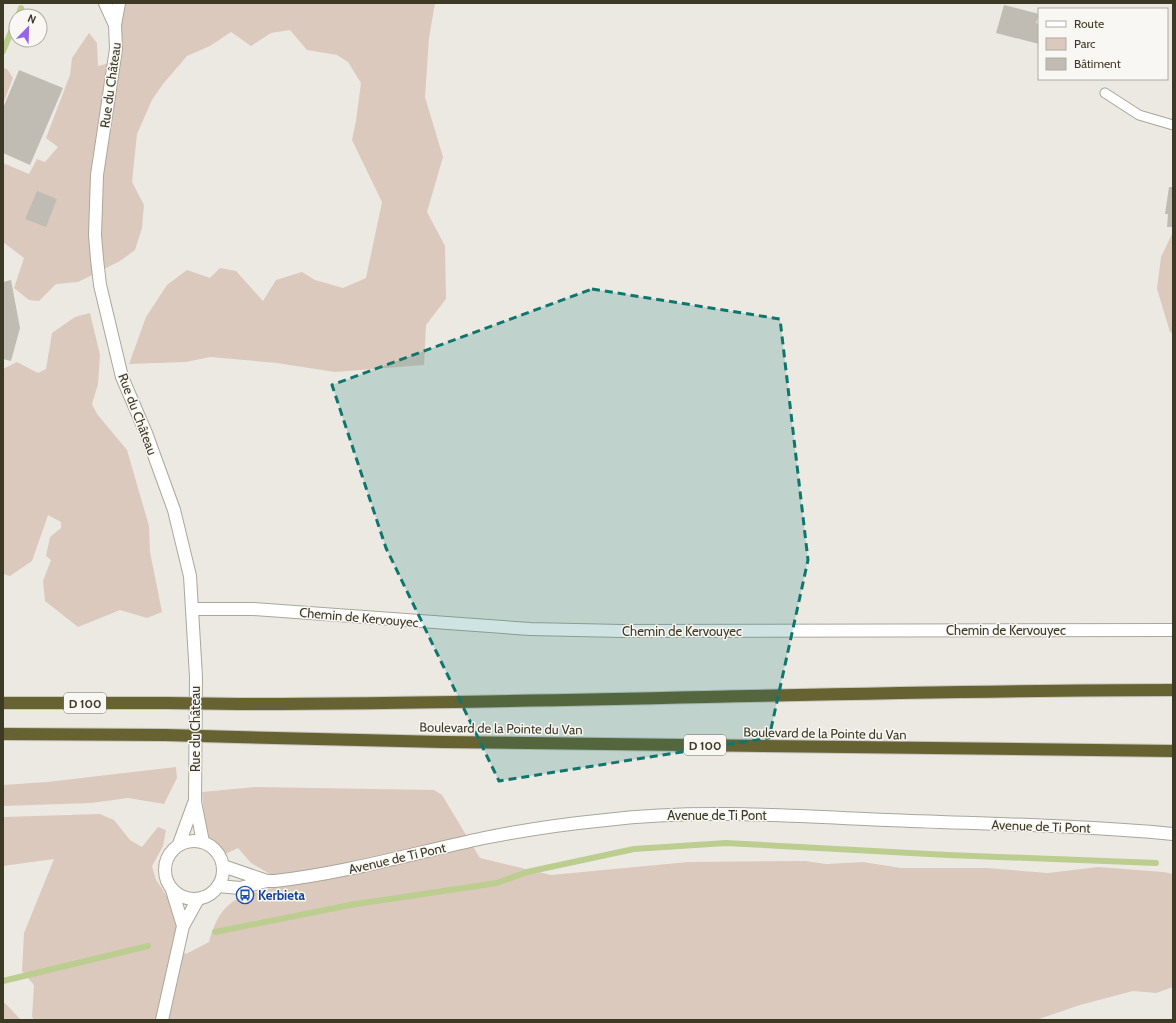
<svg xmlns="http://www.w3.org/2000/svg" width="1176" height="1023" viewBox="0 0 1176 1023" font-family="Cabin,sans-serif">
<style>
.green{fill:#dbc9be}
.lines{fill:none;stroke-linecap:round;stroke-linejoin:round}
.stream{stroke:#bccd90;stroke-width:6}
.building{fill:#c1bcb3}
.lane-casing{stroke:#a9a69a;stroke-width:11}
.street-casing{stroke:#a9a69a;stroke-width:14}
.secondary-casing{stroke:#aca797;stroke-width:14}
.highway-casing{stroke:#c8c8c2;stroke-width:14}
.lane{stroke:#fff;stroke-width:9}
.street{stroke:#fff;stroke-width:12}
.secondary{stroke:#fff;stroke-width:12}
.highway{stroke:#666232;stroke-width:12}
.highway-bridge-casing{stroke:#c8c8c2;stroke-width:14;stroke-linecap:butt}
.highway-bridge{stroke:#666232;stroke-width:12}
.marked{fill:#0f766e;fill-opacity:0.2;stroke:#0f766e;stroke-width:3;stroke-dasharray:8 5;stroke-linejoin:round}
.labels{text-anchor:middle;dominant-baseline:central;stroke-width:3;stroke-linejoin:round;paint-order:stroke}
.shield{fill:#f9f7f4;stroke:#757262;stroke-width:1}
.shield-label{font-size:12px;font-weight:bold;fill:#3c3924}
.street-label{font-size:13px;fill:#3c3924;stroke:#f9f7f4}
.transit-label{font-size:13px;font-weight:bold;fill:#164399;stroke:#f9f7f4;text-anchor:start}
</style>
<rect width="100%" height="100%" fill="#ece9e3"/>
<path class="green" d="M 123,3 L 435,3 L 429,38 L 425,97 L 443,157 L 427,212 L 445,246 L 446,299 L 426,325 L 424,365 L 335,372 L 277,363 L 210,357 L 186,362 L 129,364 L 146,317 L 167,285 L 187,270 L 210,278 L 220,268 L 236,271 L 263,301 L 276,280 L 302,272 L 315,280 L 343,288 L 366,278 L 382,202 L 352,140 L 356,121 L 361,83 L 348,62 L 337,55 L 307,50 L 290,30 L 271,33 L 251,46 L 231,32 L 210,46 L 187,56 L 163,84 L 152,100 L 137,134 L 132,182 L 144,205 L 142,228 L 135,250 L 120,261 L 78,282 L 56,284 L 39,301 L 29,300 L 14,288 L 24,258 L 3,242 L 3,163 L 29,174 L 37,159 L 45,162 L 58,147 L 46,138 L 70,75 L 72,58 L 89,33 L 97,43 L 98,66 L 114,62 Z
M 3,68 L 7,69 L 13,78 L 3,104 Z
M 1173,232 L 1173,334 L 1170,332 L 1157,289 L 1161,257 Z
M 90,313 L 100,355 L 98,384 L 92,404 L 97,414 L 127,450 L 149,526 L 150,552 L 162,612 L 147,618 L 120,610 L 78,627 L 45,601 L 43,581 L 51,560 L 46,556 L 50,537 L 61,528 L 61,522 L 48,515 L 32,561 L 10,576 L 3,574 L 3,369 L 17,362 L 38,373 L 46,369 L 52,333 L 75,317 Z
M 176,767 L 177,778 L 164,804 L 128,798 L 91,803 L 3,806 L 3,785 L 47,782 Z
M 255,787 L 434,790 L 442,795 L 480,858 L 551,875 L 688,862 L 805,861 L 826,864 L 863,862 L 901,868 L 987,868 L 1048,873 L 1098,867 L 1163,872 L 1173,874 L 1173,987 L 1156,993 L 1133,991 L 1080,1005 L 1036,1020 L 34,1020 L 32,1017 L 34,985 L 22,971 L 24,933 L 54,859 L 3,866 L 3,817 L 100,814 L 114,820 L 130,840 L 142,847 L 158,827 L 166,830 L 163,846 L 152,866 L 156,880 L 175,908 L 181,926 L 178,948 L 186,954 L 209,942 C 221,898 239,896 280,886 L 275,877 L 251,863 L 238,848 L 215,859 L 205,830 L 202,792 Z
M 3,1001 L 21,1020 L 3,1020 Z"/>
<g class="lines">
<path class="stream" d="M 18,16 L 21,8
M 3,51 L 16,20
M 215,932 L 350,905 L 497,883 L 527,872 L 634,849 L 726,843 L 948,855 L 1156,863
M 3,981 L 148,946"/>
</g>
<path class="building" d="M 1004,5 L 1039,14 L 1036,23 L 1039,24 L 1039,44 L 996,33 Z
M 19,70 L 63,88 L 30,165 L 3,153 L 3,108 Z
M 1169,187 L 1173,187 L 1173,227 L 1167,227 L 1168,214 L 1165,214 Z
M 37,191 L 57,199 L 46,227 L 25,219 Z
M 11,280 L 20,328 L 11,361 L 3,359 L 3,282 Z"/>
<g class="lines">
<defs>
<path id="lane" d="M 1105,93 L 1139,115 L 1173,125"/>
<path id="street" d="M 192,609 L 253,609 L 530,629 L 622,631 L 1173,630
M 223,866 L 267,881 L 275,881 C 346,873 414,853 484,838 C 524,830 565,824 606,820 C 699,809 793,816 887,820 C 982,824 1078,825 1173,834
M 218,886 L 240,888 L 267,881"/>
<path id="secondary" d="M 105,3 L 115,25
M 119,3 L 115,25 L 116,49 L 97,175 L 95,235 L 97,259 L 100,285 L 122,377 L 146,433 L 174,510 L 190,576 L 196,677 L 195,802 L 203,842
M165 870a29 29 0 1 1 58 0a29 29 0 1 1-58 0Z
M 179,844 L 194,803
M 172,890 L 183,926
M 162,1020 L 183,926 L 198,899"/>
<path id="highway" d="M 3,703 L 167,703
M 239,704 C 550,704 862,690 1173,690
M 3,734 L 165,735
M 237,737 L 443,742 L 1173,751"/>
</defs>
<use href="#lane" class="lane-casing"/>
<use href="#street" class="street-casing"/>
<use href="#secondary" class="secondary-casing"/>
<use href="#highway" class="highway-casing"/>
<use href="#lane" class="lane"/>
<use href="#street" class="street"/>
<use href="#secondary" class="secondary"/>
<use href="#highway" class="highway"/>
<defs>
<path id="highway-bridge" d="M 167,703 L 239,704
M 165,735 L 237,737"/>
</defs>
<use href="#highway-bridge" class="highway-bridge-casing"/>
<use href="#highway-bridge" class="highway-bridge"/>
</g>
<path class="marked" d="M 592,289 L 780,319 L 808,560 L 769,738 L 499,781 L 386,548 L 332,385 Z"/>
<defs>
<symbol id="bus-ring" viewBox="-11 -11 22 22"><circle r="9.5" fill="#f9f7f4" stroke="#1a4fb4" stroke-width="1.5"/><path d="M-5-6H5V4H4V6H2V4H-2V6H-4V4H-5ZM-3.5-4V0h7V-4ZM-3.5 1.2v1.5H-2V1.2ZM2 1.2v1.5H3.5V1.2Z" fill="#1a4fb4"/></symbol>
</defs>
<g fill-rule="evenodd">
<use href="#bus-ring" x="235" y="885" width="20" height="20"/>
</g>
<g class="labels">
<g class="shield">
<rect x="64" y="693" width="42" height="20" rx="3"/>
<rect x="684" y="735" width="42" height="20" rx="3"/>
</g>
<g class="shield-label">
<text x="85" y="703">D 100</text>
<text x="705" y="745">D 100</text>
</g>
<g class="street-label">
<text transform="translate(110 85) rotate(-82)">Rue du Château</text>
<text transform="translate(138 414) rotate(69)">Rue du Château</text>
<text transform="translate(359 617) rotate(5)">Chemin de Kervouyec</text>
<text x="1006" y="630">Chemin de Kervouyec</text>
<text x="682" y="631">Chemin de Kervouyec</text>
<text transform="translate(501 728) rotate(1)">Boulevard de la Pointe du Van</text>
<text transform="translate(195 729) rotate(-90)">Rue du Château</text>
<text transform="translate(825 733) rotate(1)">Boulevard de la Pointe du Van</text>
<text x="717" y="815">Avenue de Ti Pont</text>
<text transform="translate(1041 826) rotate(2)">Avenue de Ti Pont</text>
<text transform="translate(397 858) rotate(-13)">Avenue de Ti Pont</text>
</g>
<g class="transit-label">
<text x="258" y="895">Kerbieta</text>
</g>
</g>
<rect width="1176" height="1023" fill="none" stroke="#3c3924" stroke-width="8"/>
<rect x="1038" y="8" width="130" height="72" fill="#f9f7f4" stroke="#adaba1"/>
<rect x="1046" y="21" width="20" height="6" fill="#ffffff" stroke="#adaba1"/>
<text x="1074" y="28" font-size="12" fill="#3c3924">Route</text>
<rect x="1046" y="38" width="20" height="12" fill="#dbc9be" stroke="#adaba1"/>
<text x="1074" y="48" font-size="12" fill="#3c3924">Parc</text>
<rect x="1046" y="58" width="20" height="12" fill="#c1bcb3" stroke="#adaba1"/>
<text x="1074" y="68" font-size="12" fill="#3c3924">Bâtiment</text>
<g transform="translate(28 28) rotate(23)"><circle r="19" fill="#f9f7f4" stroke="#adaba1"/>
<path d="M0-3L7 15L0 10L-7 15Z" fill="#9566e7"/>
<text y="-6" font-size="11" font-weight="bold" text-anchor="middle" fill="#3c3924">N</text>
</g>
</svg>
